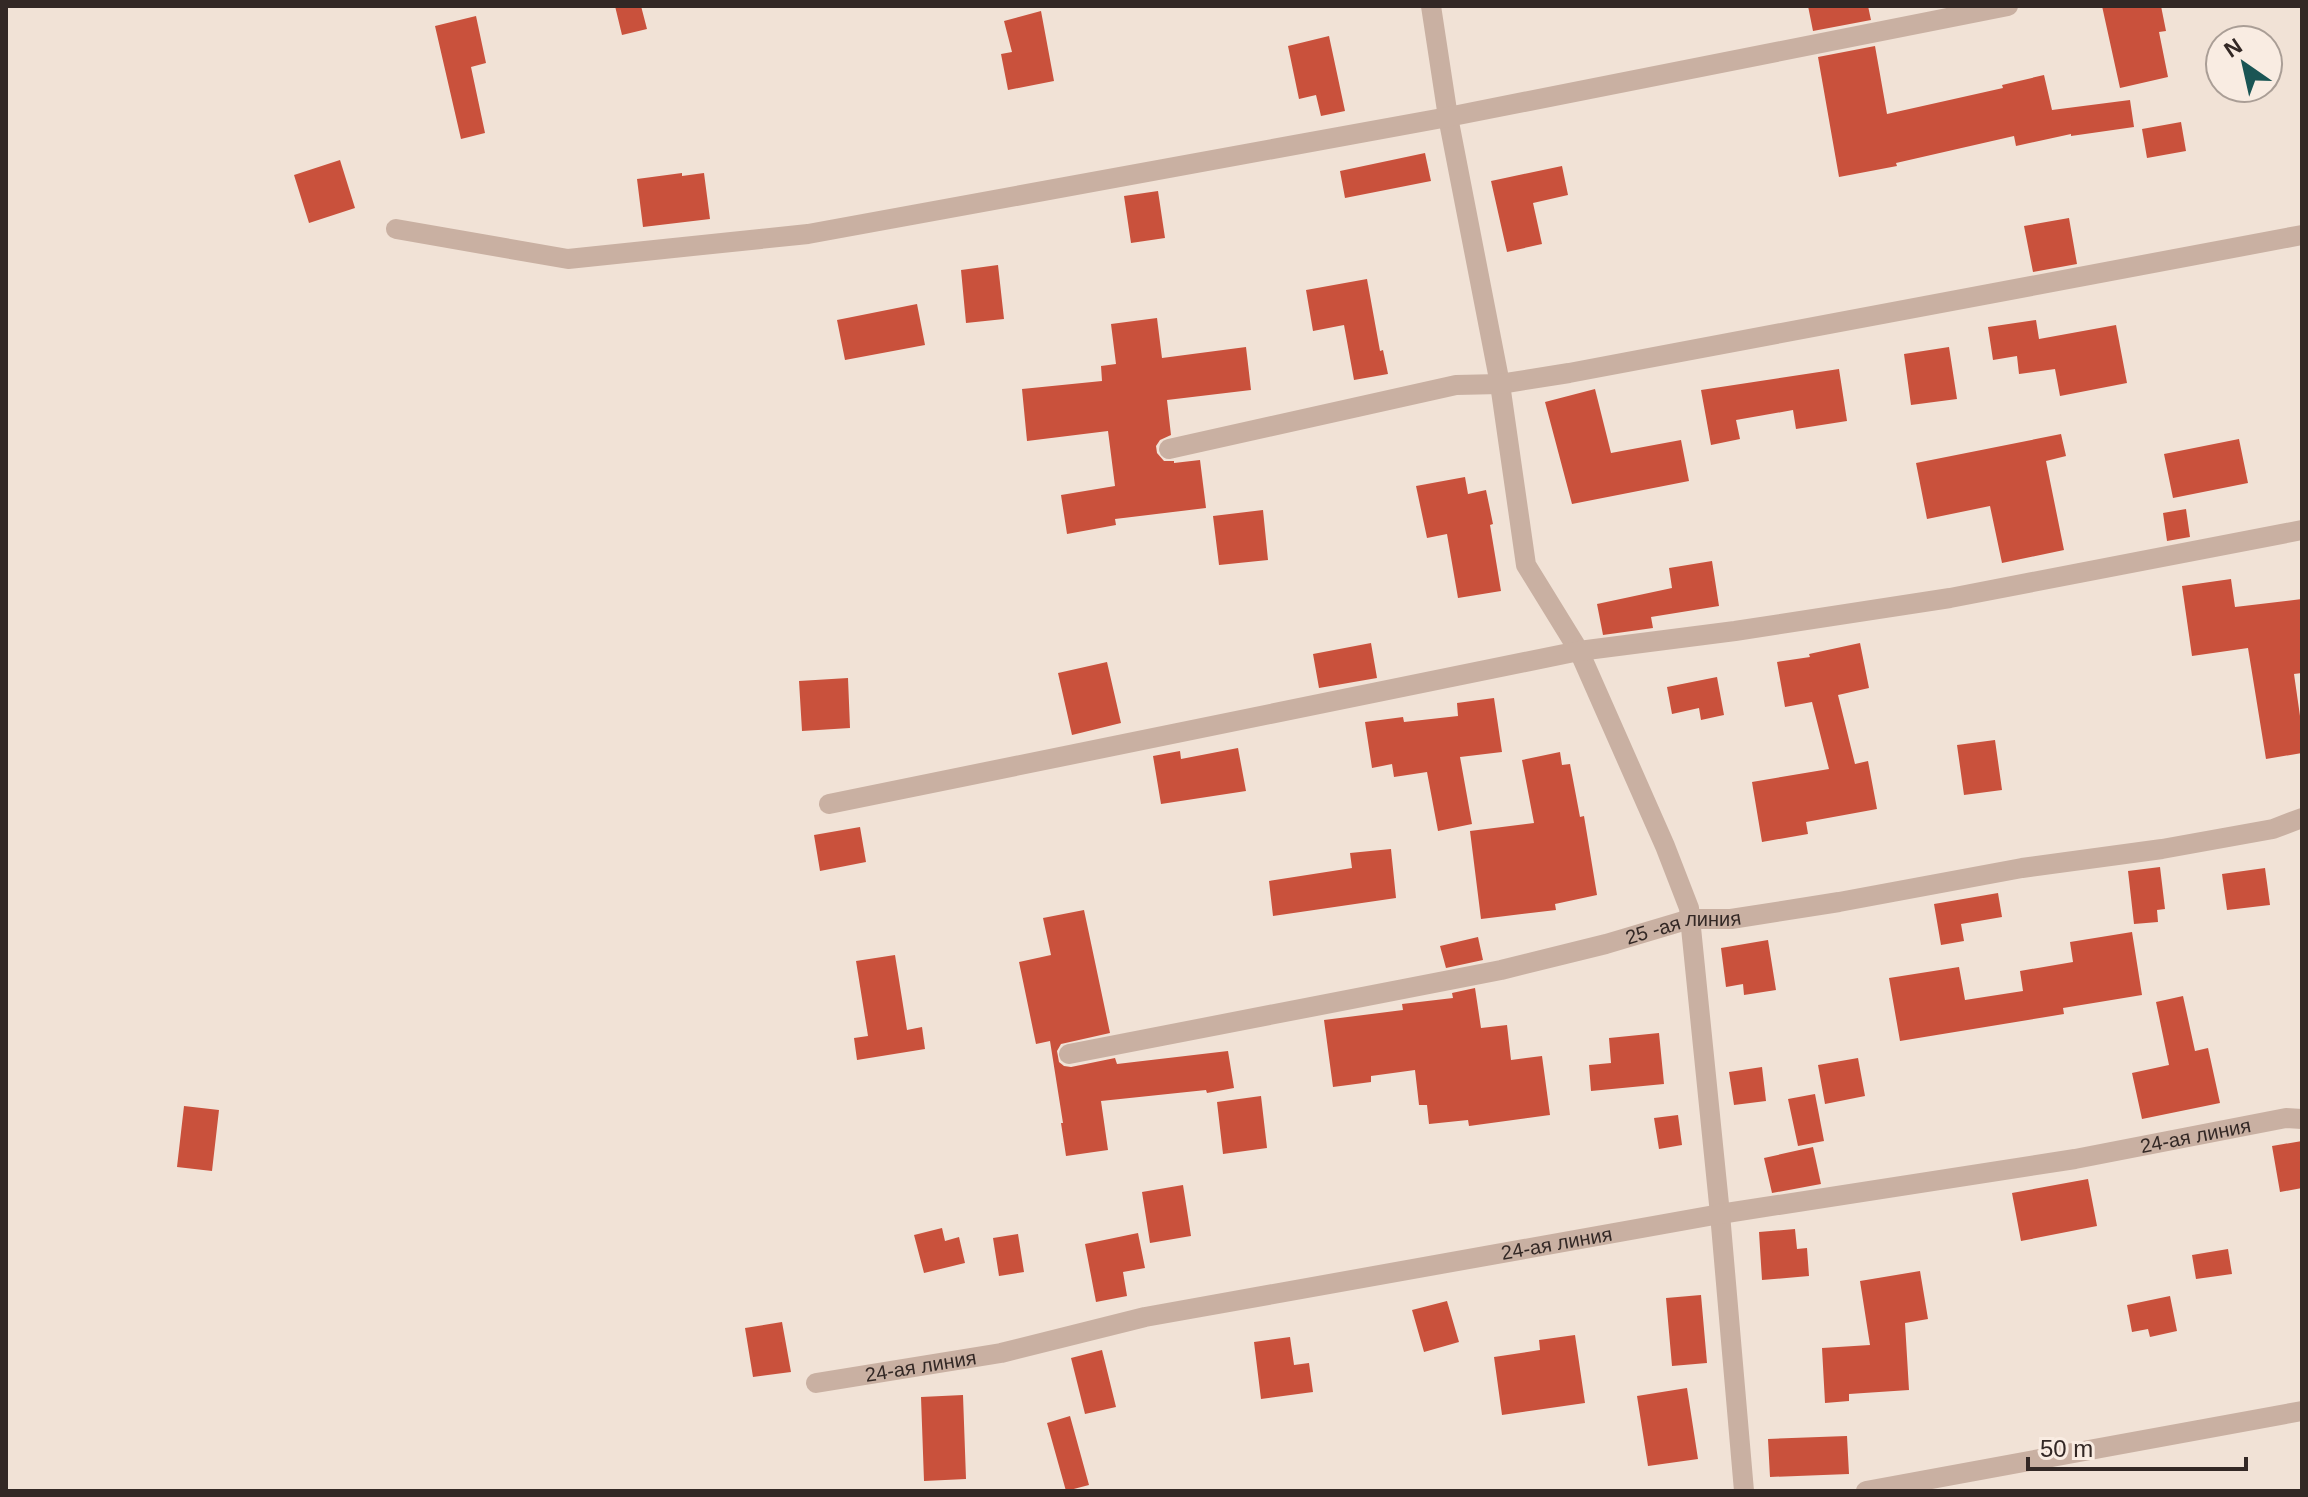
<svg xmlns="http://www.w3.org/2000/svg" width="2308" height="1497" viewBox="0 0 2308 1497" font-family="Arial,sans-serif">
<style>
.building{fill:#c9513c}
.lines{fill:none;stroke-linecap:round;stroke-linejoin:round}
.minor{stroke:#c9b0a2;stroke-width:20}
.labels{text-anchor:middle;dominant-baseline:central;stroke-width:6;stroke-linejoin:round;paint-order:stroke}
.street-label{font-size:20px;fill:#332825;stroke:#f9ece2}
</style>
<rect width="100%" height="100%" fill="#f1e2d6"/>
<path class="building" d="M 615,6 L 641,6 L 647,29 L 622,35 Z
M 1808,6 L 1868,6 L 1871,20 L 1813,31 Z
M 2102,6 L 2161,6 L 2166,31 L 2159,32 L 2168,77 L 2120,88 Z
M 1041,11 L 1054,81 L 1008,90 L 1001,54 L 1012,52 L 1004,21 Z
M 476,16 L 486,63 L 471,67 L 485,133 L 461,139 L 435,26 Z
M 1329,36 L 1345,111 L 1321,116 L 1316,95 L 1299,99 L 1288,46 Z
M 1875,46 L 1887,114 L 2003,88 L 2002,85 L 2044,75 L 2052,110 L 2130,100 L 2134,127 L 2071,136 L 2071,134 L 2016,146 L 2014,136 L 1896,163 L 1897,166 L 1839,177 L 1818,57 Z
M 2181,122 L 2186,151 L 2147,158 L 2142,129 Z
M 1425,153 L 1431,181 L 1345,198 L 1340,171 Z
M 340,160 L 355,208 L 309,223 L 294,175 Z
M 1562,166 L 1568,195 L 1533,203 L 1542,244 L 1507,252 L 1491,181 Z
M 682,173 L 682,176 L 704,173 L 710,219 L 643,227 L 637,179 Z
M 1158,191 L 1165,238 L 1131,243 L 1124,196 Z
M 2069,218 L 2077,264 L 2033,272 L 2024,226 Z
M 998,265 L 1004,319 L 966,323 L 961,270 Z
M 1367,279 L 1380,351 L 1383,350 L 1388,374 L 1354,380 L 1344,325 L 1313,331 L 1306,290 Z
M 917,304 L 925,345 L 845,360 L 837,320 Z
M 1157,318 L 1162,358 L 1246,347 L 1251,390 L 1167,400 L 1171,435 L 1160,440 L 1156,446 L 1157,453 L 1164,461 L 1174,461 L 1174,463 L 1200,460 L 1206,508 L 1115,519 L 1116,525 L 1067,534 L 1061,495 L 1115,486 L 1108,431 L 1027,441 L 1022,389 L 1102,381 L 1101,366 L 1116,364 L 1111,324 Z
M 2036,320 L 2039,339 L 2116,325 L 2127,383 L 2060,396 L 2055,369 L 2019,374 L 2017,356 L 1993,360 L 1988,327 Z
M 1949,347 L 1957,399 L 1911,405 L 1904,354 Z
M 1839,369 L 1847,421 L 1796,429 L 1793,410 L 1736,420 L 1740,439 L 1711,445 L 1701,390 Z
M 1595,389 L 1611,453 L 1681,440 L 1689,481 L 1572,504 L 1545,402 Z
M 2061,434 L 2066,456 L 2046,461 L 2064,550 L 2002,563 L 1990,506 L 1927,519 L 1916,463 Z
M 2239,439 L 2248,483 L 2173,498 L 2164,454 Z
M 1465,477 L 1468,494 L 1486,490 L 1493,524 L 1490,525 L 1501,591 L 1458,598 L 1447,534 L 1427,538 L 1416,486 Z
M 2186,509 L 2190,537 L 2167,541 L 2163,513 Z
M 1263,510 L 1268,560 L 1219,565 L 1213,516 Z
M 1712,561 L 1719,606 L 1651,617 L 1653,628 L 1603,635 L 1597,604 L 1672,588 L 1669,568 Z
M 2231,579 L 2235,607 L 2302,599 L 2302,673 L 2294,674 L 2302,730 L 2302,753 L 2266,759 L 2248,648 L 2192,656 L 2182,586 Z
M 1371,643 L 1377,678 L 1319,688 L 1313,654 Z
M 1860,643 L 1869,688 L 1838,695 L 1855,764 L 1868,761 L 1877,809 L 1806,822 L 1808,834 L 1762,842 L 1752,782 L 1829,769 L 1812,702 L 1785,707 L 1777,662 L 1810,657 L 1809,654 Z
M 1107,662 L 1121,723 L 1072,735 L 1058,673 Z
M 1717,677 L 1724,715 L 1701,720 L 1699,708 L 1672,714 L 1667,687 Z
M 848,678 L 850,728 L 802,731 L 799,681 Z
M 1494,698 L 1502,752 L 1460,757 L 1472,824 L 1438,831 L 1427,772 L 1394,777 L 1392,764 L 1372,768 L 1365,722 L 1403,717 L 1404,722 L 1458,716 L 1457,703 Z
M 1995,740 L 2002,790 L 1964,795 L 1957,745 Z
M 1238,748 L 1246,791 L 1161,804 L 1153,756 L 1180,751 L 1181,759 Z
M 1560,752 L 1562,765 L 1570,764 L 1580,817 L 1584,816 L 1597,895 L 1555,904 L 1556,910 L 1481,919 L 1470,831 L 1534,823 L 1522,760 Z
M 860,827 L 866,862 L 820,871 L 814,835 Z
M 1391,849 L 1396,898 L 1273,916 L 1269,881 L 1352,868 L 1350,853 Z
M 2160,867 L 2165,909 L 2157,910 L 2158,922 L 2134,924 L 2128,871 Z
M 2265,868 L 2270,905 L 2227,910 L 2222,874 Z
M 1998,893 L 2002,917 L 1961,924 L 1964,941 L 1941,945 L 1934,904 Z
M 1084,910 L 1110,1033 L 1061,1044 L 1057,1051 L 1059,1062 L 1064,1066 L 1071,1067 L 1115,1058 L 1117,1064 L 1228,1051 L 1234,1088 L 1207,1093 L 1206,1090 L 1101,1101 L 1108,1150 L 1066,1156 L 1061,1123 L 1063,1123 L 1050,1041 L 1036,1044 L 1019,962 L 1051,955 L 1043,918 Z
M 2132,932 L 2142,995 L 2063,1008 L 2064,1014 L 1900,1041 L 1889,978 L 1959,967 L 1965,1000 L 2023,991 L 2020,971 L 2073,962 L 2070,942 Z
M 1478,937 L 1483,960 L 1446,968 L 1440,946 Z
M 1768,940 L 1776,990 L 1744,995 L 1743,984 L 1726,987 L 1721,948 Z
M 895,955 L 907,1030 L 922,1027 L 925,1049 L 857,1060 L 854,1038 L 868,1036 L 856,961 Z
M 1475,988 L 1481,1028 L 1507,1025 L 1511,1060 L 1542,1056 L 1550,1115 L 1469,1126 L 1468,1120 L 1429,1124 L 1427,1105 L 1419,1105 L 1415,1070 L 1371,1076 L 1371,1082 L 1333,1087 L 1324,1020 L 1403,1010 L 1402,1004 L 1453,998 L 1452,993 Z
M 2183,996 L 2195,1051 L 2208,1048 L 2220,1103 L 2142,1119 L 2132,1073 L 2169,1065 L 2156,1002 Z
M 1659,1033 L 1664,1084 L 1591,1091 L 1589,1065 L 1611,1063 L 1609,1038 Z
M 1858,1058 L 1865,1096 L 1825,1104 L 1818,1065 Z
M 1762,1067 L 1766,1101 L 1734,1105 L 1729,1072 Z
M 1815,1094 L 1824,1141 L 1798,1146 L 1788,1099 Z
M 1261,1096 L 1267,1148 L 1223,1154 L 1217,1102 Z
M 184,1106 L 219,1110 L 212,1171 L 177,1167 Z
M 1678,1115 L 1682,1145 L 1659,1149 L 1654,1118 Z
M 2302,1141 L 2302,1188 L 2280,1192 L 2272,1146 Z
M 1813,1147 L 1821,1184 L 1772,1193 L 1764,1158 Z
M 2088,1179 L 2097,1226 L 2021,1241 L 2012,1193 Z
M 1183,1185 L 1191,1236 L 1150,1243 L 1142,1192 Z
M 942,1228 L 945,1241 L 959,1237 L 965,1263 L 924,1273 L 914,1235 Z
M 1795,1229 L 1797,1249 L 1807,1248 L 1809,1276 L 1762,1280 L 1759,1232 Z
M 1138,1233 L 1145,1268 L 1123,1272 L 1127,1296 L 1096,1302 L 1085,1244 Z
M 1018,1234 L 1024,1272 L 999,1276 L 993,1238 Z
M 2228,1249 L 2232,1274 L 2196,1279 L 2192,1255 Z
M 1920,1271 L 1928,1319 L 1905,1323 L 1909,1390 L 1849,1394 L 1849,1401 L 1825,1403 L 1822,1348 L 1870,1345 L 1860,1281 Z
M 1701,1295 L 1707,1363 L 1672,1366 L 1666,1298 Z
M 2170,1296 L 2177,1331 L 2150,1337 L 2148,1329 L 2132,1332 L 2127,1305 Z
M 1447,1301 L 1459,1342 L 1424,1352 L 1412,1310 Z
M 782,1322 L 791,1372 L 753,1377 L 745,1328 Z
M 1575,1335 L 1585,1403 L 1502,1415 L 1494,1357 L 1540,1350 L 1539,1340 Z
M 1290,1337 L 1294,1365 L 1309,1363 L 1313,1392 L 1261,1399 L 1254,1342 Z
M 1102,1350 L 1116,1407 L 1085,1414 L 1071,1358 Z
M 1687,1388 L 1698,1459 L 1648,1466 L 1637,1396 Z
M 963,1395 L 966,1479 L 924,1481 L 921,1397 Z
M 1070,1416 L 1089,1485 L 1066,1491 L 1047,1423 Z
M 1847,1436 L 1849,1474 L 1770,1477 L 1768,1439 Z"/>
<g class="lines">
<g class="minor">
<path d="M 1431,6 L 1448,117 L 1500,384 L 1526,565 L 1579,651 L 1665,846 L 1689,908 L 1720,1214 L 1744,1491"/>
<path d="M 396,229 L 568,259 L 808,234 L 1448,117 L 2008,6"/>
<path d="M 1169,449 L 1456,385 L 1500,384 L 1569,373 L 2302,235"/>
<path d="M 829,804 L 1579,651 L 1735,631 L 1950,598 L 2302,530"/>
<path id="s1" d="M 1069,1054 L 1501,970 L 1606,944 L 1690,919 L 1731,919 L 1839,902 L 2022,868 L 2162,849 L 2273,829 L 2302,818"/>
<path id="s2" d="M 816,1383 L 1001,1353 L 1145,1317 L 1720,1214 L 2075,1159 L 2286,1118 L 2302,1119"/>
<path d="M 1866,1491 L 2302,1411"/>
</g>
</g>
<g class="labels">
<g class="street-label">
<text stroke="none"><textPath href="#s1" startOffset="628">25 -ая линия</textPath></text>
<text stroke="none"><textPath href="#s2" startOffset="1402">24-ая линия</textPath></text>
<text stroke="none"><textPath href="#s2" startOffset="754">24-ая линия</textPath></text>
<text stroke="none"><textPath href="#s2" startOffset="106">24-ая линия</textPath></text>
</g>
</g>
<rect width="2308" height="1497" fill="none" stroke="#332825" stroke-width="16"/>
<g transform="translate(2244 64) rotate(326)"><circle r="38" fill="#f9ece2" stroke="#aa9e96" stroke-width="2"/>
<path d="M0-6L14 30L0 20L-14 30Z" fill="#1a5554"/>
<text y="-12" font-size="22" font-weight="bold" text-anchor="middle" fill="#332825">N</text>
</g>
<path d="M2028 1457v12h218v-12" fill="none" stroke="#332825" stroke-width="4"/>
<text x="2040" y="1457" font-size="24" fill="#332825" stroke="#f9ece2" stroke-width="6" paint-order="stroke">50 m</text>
</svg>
